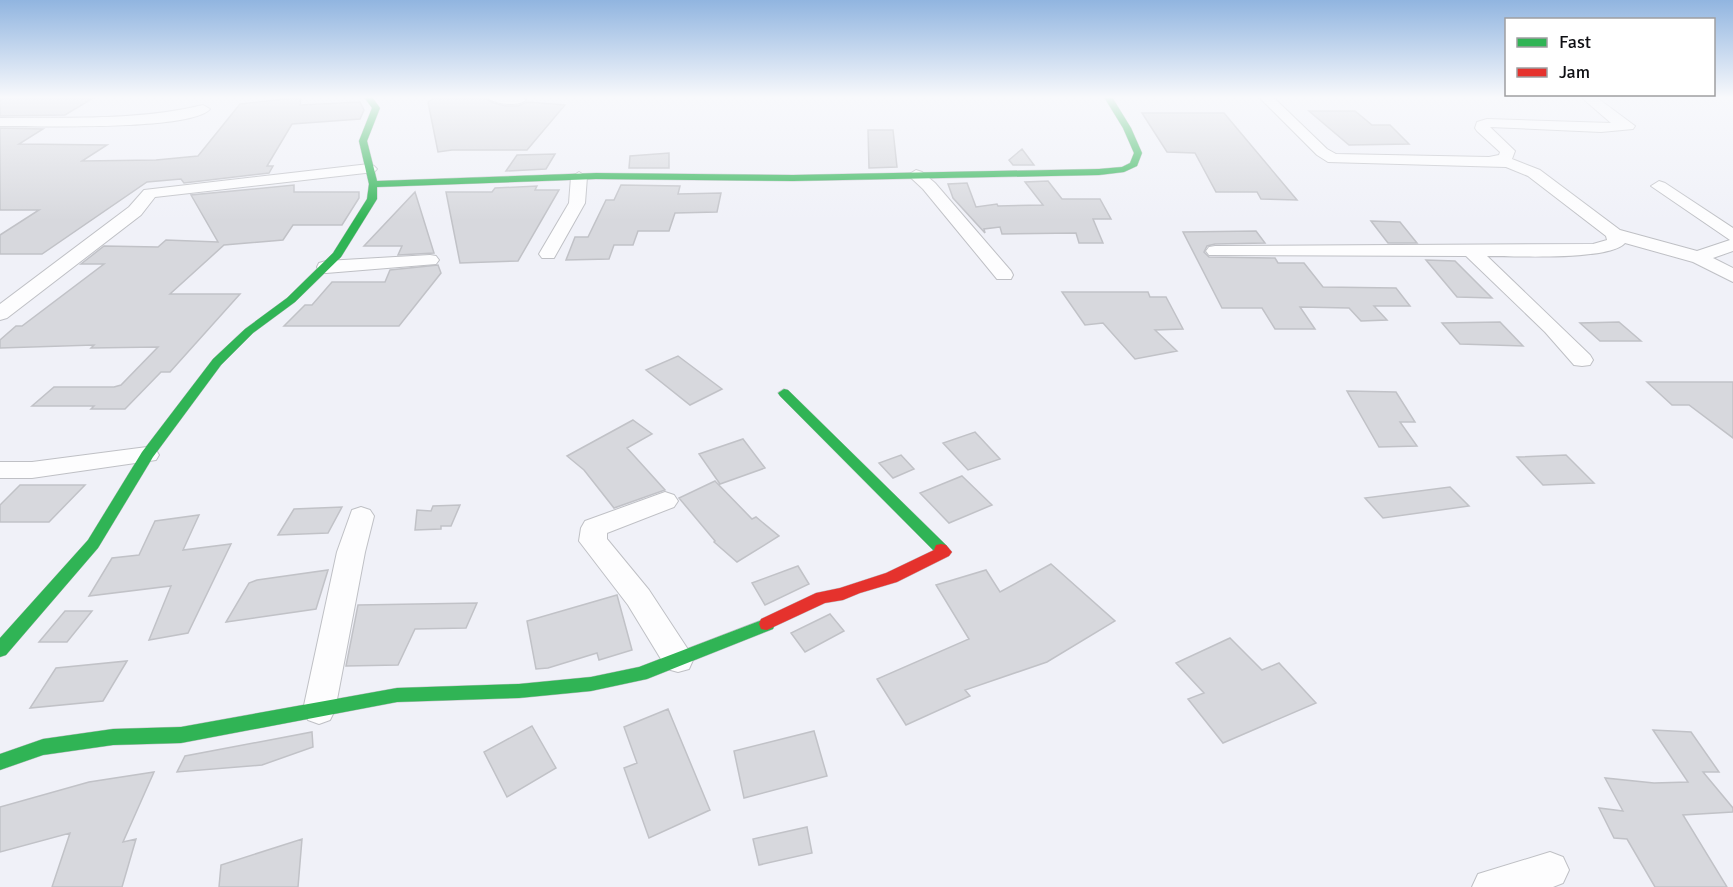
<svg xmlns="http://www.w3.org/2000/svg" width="1733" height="887" viewBox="0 0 1733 887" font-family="Signika,sans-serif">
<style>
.building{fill:#d7d8dd;stroke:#c1c2c7;stroke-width:1.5}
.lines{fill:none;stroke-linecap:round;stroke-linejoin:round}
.street-casing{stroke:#bfc0c5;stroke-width:2}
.fast-casing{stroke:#bfc0c5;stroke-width:1}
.jam-casing{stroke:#bfc0c5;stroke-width:1}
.street{fill:#fdfdfe;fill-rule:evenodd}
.fast{fill:#30b455;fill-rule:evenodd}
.jam{fill:#e5322d;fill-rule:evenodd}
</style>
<rect width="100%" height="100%" fill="#f0f1f8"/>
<path class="building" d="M 0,97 L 95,97 L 65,115 L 0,116 Z
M 301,97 L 300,105 L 360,102 L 364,110 L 360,119 L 292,124 L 267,166 L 273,166 L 269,173 L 184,183 L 181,179 L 147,182 L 42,254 L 0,254 L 0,235 L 39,210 L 0,210 L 0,128 L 43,129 L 19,144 L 107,145 L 82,161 L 156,160 L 198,156 L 240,104 Z
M 436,97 L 484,98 L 494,103 L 506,106 L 518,106 L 527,102 L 565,105 L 527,150 L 452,150 L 438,152 L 428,102 Z
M 1309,111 L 1355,111 L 1372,125 L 1390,125 L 1409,144 L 1349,145 Z
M 1142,113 L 1224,113 L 1297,200 L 1261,199 L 1257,192 L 1216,192 L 1195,153 L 1167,152 Z
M 868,130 L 893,130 L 897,167 L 869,168 Z
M 1022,149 L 1034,165 L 1013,165 L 1009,160 Z
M 669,153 L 669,168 L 629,168 L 630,156 Z
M 555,154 L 546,169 L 506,171 L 517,155 Z
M 1048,181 L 1062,199 L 1100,199 L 1111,219 L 1093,219 L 1103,243 L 1079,243 L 1076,233 L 1002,234 L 1000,227 L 984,229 L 985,233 L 953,198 L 948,184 L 967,183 L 976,207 L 997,204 L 998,206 L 1043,205 L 1025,182 Z
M 294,185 L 294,192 L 359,192 L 359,198 L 342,225 L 293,225 L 283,240 L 224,245 L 170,294 L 240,294 L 170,372 L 161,372 L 125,409 L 91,409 L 94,406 L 32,406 L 54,387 L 114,387 L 121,385 L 158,347 L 91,348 L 94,345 L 0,348 L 0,340 L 16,326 L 22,326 L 104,264 L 81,264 L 104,246 L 158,247 L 166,240 L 218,242 L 191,195 Z
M 621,185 L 680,186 L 678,194 L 721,193 L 717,212 L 675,213 L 669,231 L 638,231 L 633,245 L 614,245 L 609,259 L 566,260 L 575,237 L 588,237 L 606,200 L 614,200 Z
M 537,186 L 535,190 L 559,190 L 518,261 L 460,263 L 446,192 L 492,192 L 495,188 Z
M 415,192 L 434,253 L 398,255 L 402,246 L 364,246 Z
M 1371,221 L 1400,222 L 1417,243 L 1388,243 Z
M 1256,231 L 1265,243 L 1215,244 L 1207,246 L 1204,252 L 1209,257 L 1275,258 L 1278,263 L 1304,263 L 1323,287 L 1396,288 L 1410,306 L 1374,306 L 1387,320 L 1361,321 L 1349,308 L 1300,307 L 1315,329 L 1275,329 L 1262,308 L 1222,308 L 1183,232 Z
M 1426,260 L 1455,261 L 1492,298 L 1457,297 Z
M 438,265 L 441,273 L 399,326 L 284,326 L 305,305 L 312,305 L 332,282 L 385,282 L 390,270 Z
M 1062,292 L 1148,292 L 1150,297 L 1166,297 L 1183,329 L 1155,330 L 1177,351 L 1135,359 L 1103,323 L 1085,325 Z
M 1500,322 L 1523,346 L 1460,344 L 1442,323 Z
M 1619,322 L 1641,341 L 1600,341 L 1580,323 Z
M 678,356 L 722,389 L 690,405 L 646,370 Z
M 1647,382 L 1733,382 L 1733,438 L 1689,405 L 1672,405 Z
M 1347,391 L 1396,392 L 1415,422 L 1400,422 L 1417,446 L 1379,447 Z
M 633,420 L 652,434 L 627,448 L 665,490 L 614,508 L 584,470 L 567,456 Z
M 975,432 L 1000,459 L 968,470 L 943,443 Z
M 743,439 L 765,468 L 720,484 L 699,454 Z
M 901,455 L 914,469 L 893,478 L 879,463 Z
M 1566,455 L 1594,483 L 1543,485 L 1517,457 Z
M 962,476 L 992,505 L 949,523 L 920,493 Z
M 715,481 L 752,519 L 756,517 L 779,536 L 737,562 L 714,542 L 715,541 L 679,498 Z
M 20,485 L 85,485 L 49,522 L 0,522 L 0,505 Z
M 1450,487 L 1469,506 L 1383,518 L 1365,498 Z
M 460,505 L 451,526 L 441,526 L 441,529 L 415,530 L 417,510 L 431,511 L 433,506 Z
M 342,507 L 328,533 L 278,535 L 294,509 Z
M 199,515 L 183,550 L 231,544 L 188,633 L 149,640 L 171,586 L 89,596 L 112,558 L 139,555 L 155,521 Z
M 1051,564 L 1115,621 L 1047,662 L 965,690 L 970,696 L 906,725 L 877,679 L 969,639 L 936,585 L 986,570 L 1000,592 Z
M 798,566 L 809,584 L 765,605 L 752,583 Z
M 328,570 L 316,609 L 226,622 L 249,583 L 257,580 Z
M 617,595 L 632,650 L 599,660 L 597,653 L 548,668 L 536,669 L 527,621 Z
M 477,603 L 466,628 L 415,629 L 398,665 L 346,666 L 358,605 Z
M 65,611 L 92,611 L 67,642 L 39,642 Z
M 830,614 L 844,631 L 805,652 L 791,633 Z
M 1230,638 L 1262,670 L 1279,663 L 1316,703 L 1223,743 L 1188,699 L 1204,693 L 1176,663 Z
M 127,661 L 103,701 L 30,708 L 56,668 Z
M 668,709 L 710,810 L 649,838 L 624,768 L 637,763 L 624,727 Z
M 532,726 L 556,768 L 507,797 L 484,752 Z
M 1653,730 L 1691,732 L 1719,772 L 1703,772 L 1733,808 L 1733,812 L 1683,815 L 1727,887 L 1655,887 L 1627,839 L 1614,838 L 1599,808 L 1623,811 L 1605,778 L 1654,783 L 1688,782 Z
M 814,731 L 827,776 L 744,798 L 734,751 Z
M 312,732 L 313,747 L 262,765 L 177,772 L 185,756 Z
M 154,772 L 123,842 L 136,839 L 122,887 L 52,887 L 70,833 L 0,852 L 0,807 L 89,782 Z
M 807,827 L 812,853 L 759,865 L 753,839 Z
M 302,839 L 298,887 L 219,887 L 221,865 Z"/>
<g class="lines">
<defs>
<path id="street" d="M 486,97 L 522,97 L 526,100 C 518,107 494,104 486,97 Z
M 1259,97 L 1273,97 L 1327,149 L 1336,154 L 1489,157 L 1499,155 L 1500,152 L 1477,131 L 1475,128 L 1477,122 L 1487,119 L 1611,123 L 1581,97 L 1596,97 L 1635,126 L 1633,129 L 1601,132 L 1490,127 L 1515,151 L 1512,159 L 1540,170 L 1620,230 L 1697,251 L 1730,240 L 1651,186 L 1659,181 L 1665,183 L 1733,228 L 1733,251 L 1713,258 L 1733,268 L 1733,282 L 1693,262 L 1625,243 C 1609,261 1514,256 1487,256 L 1590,355 L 1593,360 L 1590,365 L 1582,366 L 1574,365 L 1545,332 L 1466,256 L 1209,255 L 1206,251 L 1209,247 L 1215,246 L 1593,244 L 1607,240 L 1606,236 L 1528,176 L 1506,167 L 1328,162 L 1317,155 Z
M 203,105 L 210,109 C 191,131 35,126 0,126 L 0,118 C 68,117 137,121 203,105 Z
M 369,164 L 374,166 L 377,169 L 374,172 L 155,197 L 141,215 L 7,318 L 0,320 L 0,304 L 129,207 L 144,190 Z
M 916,170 L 922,172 L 935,183 L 1011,271 L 1013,275 L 1011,279 L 997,279 L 923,189 L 908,175 Z
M 579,172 L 587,177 L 585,203 L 554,258 L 542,258 L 539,254 L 569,203 L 571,177 Z
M 430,255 L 436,256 L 439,260 L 436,264 L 326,273 L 319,271 L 317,267 L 319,263 L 326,261 Z
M 147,447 L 156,450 L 159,455 L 156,460 L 32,478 L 0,478 L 0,462 L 32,462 Z
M 665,492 L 674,495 L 678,501 L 674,507 L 607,533 L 607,539 L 649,590 L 689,651 L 693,660 L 689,669 L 678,672 L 667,669 L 628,605 L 579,541 L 581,528 L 585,521 Z
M 361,507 L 370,510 L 374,516 L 365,552 L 335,710 L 330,720 L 319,724 L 308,720 L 303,710 L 337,552 L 352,510 Z
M 1550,852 L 1563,857 L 1569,870 L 1563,883 L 1553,887 L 1472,887 L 1478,874 Z"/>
<path id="fast" d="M 364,97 L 372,97 L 380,108 L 367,141 L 377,181 L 596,173 L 793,175 L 1099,169 L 1122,167 L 1130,163 L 1134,153 L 1123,128 L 1104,97 L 1112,97 L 1131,128 L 1142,153 L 1137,166 L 1124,172 L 1099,175 L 793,181 L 596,179 L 377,187 L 377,199 L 341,257 L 295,302 L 253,333 L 221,365 L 153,457 L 98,548 L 6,655 L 0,657 L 0,638 L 88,540 L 142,452 L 213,359 L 245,329 L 287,298 L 333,253 L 367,199 L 369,184 L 359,141 L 372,108 Z
M 784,389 L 788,390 L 946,545 L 949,549 L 946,553 L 936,553 L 780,396 L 778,393 Z
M 767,618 L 773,619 L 775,624 L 773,629 L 647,679 L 591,691 L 519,698 L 397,702 L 181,743 L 113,745 L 43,755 L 0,770 L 0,754 L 43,739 L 113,729 L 181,727 L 397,688 L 519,684 L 591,677 L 639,667 Z"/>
<path id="jam" d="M 941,544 L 946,545 L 952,552 L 949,556 L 897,582 L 860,593 L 843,600 L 825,603 L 767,630 L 761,629 L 759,624 L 761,619 L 816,593 L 840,588 L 886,573 L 934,550 L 936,545 Z"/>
</defs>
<use href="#street" class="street-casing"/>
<use href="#fast" class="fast-casing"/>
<use href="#jam" class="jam-casing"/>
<use href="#street" class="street"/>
<use href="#fast" class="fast"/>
<use href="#jam" class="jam"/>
</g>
<linearGradient id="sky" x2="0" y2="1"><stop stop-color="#91b5e0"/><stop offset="0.44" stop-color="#f8f9fc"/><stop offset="1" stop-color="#f8f9fc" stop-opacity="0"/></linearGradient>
<rect width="1733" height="221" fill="url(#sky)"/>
<rect x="1505" y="18" width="210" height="78" fill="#ffffff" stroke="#9f9fa1" stroke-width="1.5"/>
<rect x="1517" y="38" width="30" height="9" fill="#30b455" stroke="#9f9fa1" stroke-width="1.5"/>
<text x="1559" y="48" font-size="18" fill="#0e0f13">Fast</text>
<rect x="1517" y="68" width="30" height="9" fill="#e5322d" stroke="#9f9fa1" stroke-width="1.5"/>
<text x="1559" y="78" font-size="18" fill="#0e0f13">Jam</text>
</svg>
